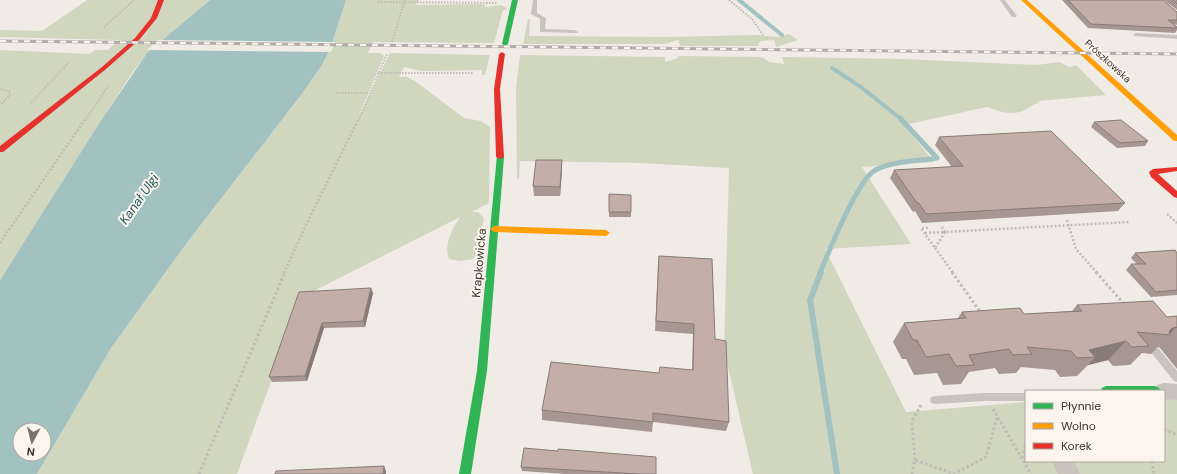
<svg xmlns="http://www.w3.org/2000/svg" width="1177" height="474" viewBox="0 0 1177 474" font-family="'DM Sans',sans-serif">
<style>
.green{fill:#d1d6bf}
.water{fill:#a1c2c1;fill-rule:evenodd}
.pier{fill:#f0ebe5}
.lines{fill:none;stroke-linecap:round;stroke-linejoin:round}
.stream-far2{stroke:#a1c2c1;stroke-width:4}
.stream-far1{stroke:#a1c2c1;stroke-width:5}
.stream{stroke:#a1c2c1;stroke-width:6}
.path-far2{stroke:#c2bbb6;stroke-width:2;stroke-dasharray:1.5 1.5;stroke-linecap:butt}
.path-far1{stroke:#c2bbb6;stroke-width:2.5;stroke-dasharray:2 2;stroke-linecap:butt}
.path{stroke:#c2bbb6;stroke-width:3;stroke-dasharray:2.5 2.5;stroke-linecap:butt}
.lane{fill:#c9c3be;fill-rule:evenodd}
.street{fill:#c9c3be;fill-rule:evenodd}
.fast{fill:#30b455;fill-rule:evenodd}
.slow{fill:#ff9f0a;fill-rule:evenodd}
.jam{fill:#e5322d;fill-rule:evenodd}
.rail-casing{stroke:#b1aca8;stroke-width:3}
.rail{stroke:#fbf5ee;stroke-width:2;stroke-dasharray:6;stroke-linecap:butt}
.wall{fill:#a89690}
.shaded-wall{fill:#887a75}
.building{fill:#c3afa7;stroke:#887a75}
.labels{text-anchor:middle;dominant-baseline:central;stroke-width:4;stroke-linejoin:round;paint-order:stroke}
.far-street-label{font-size:10px;fill:#3b302b;stroke:#fbf5ee}
.street-label{font-size:12px;fill:#3b302b;stroke:#fbf5ee}
.water-label{font-size:13px;font-style:italic;fill:#1f5a5e;stroke:#fbf5ee}
</style>
<rect width="100%" height="100%" fill="#f0ebe5"/>
<path class="green" d="M 87,0 L 210,0 L 147,53 L 132,73 L 0,280 L 0,50 L 90,54 L 95,50 L 108,50 L 119,40 L 0,37 L 0,30 L 42,31 Z
M 346,0 L 419,0 L 415,5 L 482,4 L 487,7 L 501,5 L 507,8 L 506,10 L 503,10 L 494,43 L 373,42 L 368,53 L 380,53 L 384,56 L 355,125 L 390,53 L 490,55 L 485,75 L 482,75 L 482,70 L 421,71 L 404,67 L 399,77 L 407,77 L 415,81 L 464,118 L 481,121 L 490,127 L 489,203 L 472,212 L 478,212 L 484,218 L 479,241 L 480,249 L 473,259 L 459,261 L 449,259 C 443,245 453,228 460,217 L 302,297 L 237,474 L 37,474 L 111,348 L 186,244 L 301,95 L 322,65 L 331,47 Z
M 528,19 L 530,19 L 529,36 L 666,37 L 756,35 L 778,37 L 789,34 L 798,40 L 776,47 L 774,40 L 761,41 L 758,44 L 759,46 L 679,46 L 680,45 L 678,40 L 665,44 L 523,44 Z
M 520,55 L 665,57 L 665,62 L 678,58 L 678,56 L 762,57 L 769,62 L 784,64 L 782,57 L 903,59 L 1037,65 L 1059,62 L 1069,67 L 1076,65 L 1106,95 L 1038,101 L 1040,103 C 1033,103 1031,107 1025,110 C 1012,116 1000,112 987,107 L 904,125 L 934,162 L 862,167 L 911,244 L 825,249 L 906,412 L 1026,402 L 1026,461 L 1164,461 L 1164,393 L 1177,392 L 1177,474 L 753,474 L 724,350 L 729,168 L 641,163 L 520,161 L 519,179 L 517,179 L 516,88 Z"/>
<path class="water" d="M 210,0 L 346,0 L 331,47 L 322,65 L 301,95 L 186,244 L 111,348 L 37,474 L 0,474 L 0,280 L 97,127 L 147,53 ZM 20,430 L 44,430 L 44,454 L 20,454 Z"/>
<path class="pier" d="M 158,40 L 335,42 L 331,52 L 147,50 Z"/>
<g class="lines">
<path class="stream-far2" d="M 739,0 L 782,35
M 832,68 L 861,87 L 901,119"/>
<path class="stream-far1" d="M 820,273 C 829,251 856,183 874,171 C 889,161 920,161 937,158 L 900,118"/>
<path class="stream" d="M 821,272 L 810,300 L 837,474"/>
<path class="path-far2" d="M 729,0 L 752,19 L 763,35
M 378,2 L 498,3
M 104,27 L 134,0
M 392,42 L 405,0
M 378,73 L 473,73
M 0,89 L 9,91 L 10,95 L 0,105
M 336,93 L 369,93
M 31,103 L 70,61
M 86,119 L 109,85
M 359,119 L 387,54"/>
<path class="path-far1" d="M 1167,214 L 1177,223
M 1067,220 L 1076,249 L 1097,273
M 928,228 L 921,228 L 935,248 L 945,232 L 1129,222
M 925,233 L 945,232 L 942,227
M 0,243 L 86,118
M 935,248 L 953,273
M 284,273 L 306,225 L 359,118"/>
<path class="path" d="M 952,272 L 981,313
M 1096,272 L 1125,305
M 993,409 L 1031,474
M 1164,429 L 1177,435
M 1022,458 L 1026,445
M 915,460 L 912,421 L 921,405
M 1152,461 L 1154,474
M 199,474 L 285,272
M 912,474 L 915,460 L 954,474 L 986,457 L 997,417"/>
<path class="lane" d="M 533,0 L 537,0 L 537,13 L 546,18 L 545,29 L 575,30 L 578,32 L 577,33 L 540,32 L 540,19 L 531,14 Z
M 1000,0 L 1005,0 L 1017,16 L 1016,17 L 1012,17 Z
M 1136,33 L 1177,35 L 1177,39 L 1134,36 L 1134,34 Z
M 1156,348 L 1159,349 L 1177,371 L 1177,382 L 1174,381 L 1153,355 L 1151,352 L 1153,349 Z
M 985,393 L 1026,393 L 1026,401 L 985,401 L 935,404 L 931,403 L 930,400 L 931,397 L 935,396 Z"/>
<path class="street" d="M 1164,383 L 1177,384 L 1177,400 L 1164,399 L 1164,391 L 1155,391 L 1157,385 Z
M 1052,461 L 1074,461 L 1080,474 L 1058,474 Z"/>
<path class="fast" d="M 512,0 L 518,0 L 508,44 L 505,46 L 502,44 Z
M 497,155 L 500,155 L 504,157 L 487,371 L 471,474 L 459,474 L 477,371 Z
M 1106,386 L 1155,386 L 1159,388 L 1161,391 L 1100,391 L 1102,388 Z"/>
<path class="slow" d="M 1021,0 L 1027,0 L 1177,135 L 1177,141 L 1174,141 Z
M 494,226 L 606,230 L 610,233 L 606,236 L 494,232 L 490,229 Z"/>
<path class="jam" d="M 158,0 L 164,0 L 157,18 L 139,40 L 106,69 L 3,152 L 0,152 L 0,146 L 102,67 L 135,38 L 151,18 Z
M 502,52 L 505,54 L 500,89 L 504,157 L 500,159 L 496,157 L 494,89 L 499,54 Z
M 1177,167 L 1177,171 L 1158,174 L 1177,191 L 1177,198 L 1174,197 L 1151,177 L 1149,172 L 1153,169 Z"/>
<defs>
<path id="rail" d="M 0,41 L 1177,54"/>
</defs>
<use href="#rail" class="rail-casing"/>
<use href="#rail" class="rail"/>
</g>
<path class="wall" d="M 1062,0 L 1163,0 L 1177,12 L 1177,25 L 1174,24 L 1177,27 L 1177,30 L 1175,33 L 1088,28 Z
M 1164,0 L 1177,0 L 1177,10 Z
M 1094,122 L 1148,141 L 1145,146 L 1117,148 L 1091,127 Z
M 939,137 L 1125,203 L 1118,211 L 922,223 L 915,211 L 913,212 L 890,178 L 894,170 L 952,167 L 935,145 Z
M 562,160 L 562,170 L 560,196 L 534,196 L 533,186 Z
M 609,194 L 631,212 L 631,217 L 609,217 Z
M 1135,253 L 1177,253 L 1177,295 L 1151,297 L 1126,270 L 1131,264 L 1137,264 L 1131,258 Z
M 659,256 L 715,339 L 729,422 L 726,431 L 653,422 L 652,432 L 542,420 L 542,410 L 659,373 L 692,370 L 693,334 L 655,331 L 658,266 Z
M 299,292 L 373,293 L 365,327 L 324,328 L 307,381 L 272,382 L 269,377 Z
M 1077,305 L 1167,317 L 1177,316 L 1177,369 L 1160,348 L 1158,347 L 1151,354 L 1142,353 L 1130,365 L 1113,366 L 1108,360 L 1088,365 L 1077,376 L 1060,377 L 1055,370 L 1021,367 L 1016,373 L 999,374 L 995,368 L 969,372 L 961,384 L 943,385 L 937,373 L 914,375 L 906,359 L 902,359 L 893,342 L 904,323 L 957,319 L 962,312 L 1024,314 L 1072,311 Z
M 521,467 L 656,474 L 565,474 L 522,471 Z"/>
<path class="shaded-wall" d="M 562,160 L 562,170 L 560,196 L 560,187 Z
M 371,288 L 373,293 L 365,327 L 363,321 Z
M 322,323 L 324,328 L 307,381 L 305,376 Z
M 1176,327 L 1169,335 L 1166,334 L 1171,329 Z
M 1126,341 L 1108,360 L 1088,365 L 1095,357 L 1089,350 Z
M 384,466 L 386,471 L 386,474 L 383,474 Z"/>
<path class="building" d="M 1068,0 L 1163,0 L 1177,12 L 1177,20 L 1168,20 L 1177,27 L 1177,28 L 1091,24 Z
M 1173,0 L 1177,0 L 1177,4 Z
M 1121,120 L 1148,141 L 1120,143 L 1094,122 Z
M 1051,131 L 1125,203 L 926,214 L 919,203 L 917,203 L 894,170 L 963,166 L 939,137 Z
M 536,160 L 562,160 L 560,187 L 533,186 Z
M 609,194 L 631,195 L 631,212 L 609,212 Z
M 1175,250 L 1177,253 L 1177,290 L 1156,292 L 1131,264 L 1146,264 L 1135,253 Z
M 659,256 L 712,259 L 715,339 L 726,341 L 729,422 L 653,413 L 653,422 L 542,410 L 551,362 L 659,373 L 660,367 L 693,370 L 694,324 L 656,321 Z
M 371,288 L 363,321 L 322,323 L 305,376 L 269,377 L 299,292 Z
M 1153,301 L 1167,317 L 1177,316 L 1177,328 L 1176,327 L 1171,329 L 1169,332 L 1170,335 L 1137,332 L 1149,346 L 1132,347 L 1126,341 L 1089,350 L 1095,357 L 1077,358 L 1071,351 L 1027,347 L 1032,354 L 1013,355 L 1009,349 L 969,355 L 974,365 L 956,366 L 949,354 L 926,357 L 917,340 L 913,340 L 904,323 L 966,318 L 962,312 L 1020,308 L 1024,314 L 1082,311 L 1077,305 Z
M 524,448 L 558,451 L 558,449 L 656,457 L 656,474 L 639,474 L 521,467 Z
M 384,466 L 383,474 L 275,474 L 276,471 Z"/>
<g class="labels">
<g class="far-street-label">
<text transform="translate(1108 61) rotate(42)">Prószkowska</text>
</g>
<g class="street-label">
<text transform="translate(479 263) rotate(-85)">Krapkowicka</text>
</g>
<g class="water-label">
<text transform="translate(139 199) rotate(-55)">Kanał Ulgi</text>
</g>
</g>
<rect x="1025" y="390" width="140" height="72" fill="#fbf5ee" stroke="#aea6a0"/>
<rect x="1033" y="403" width="20" height="6" fill="#30b455" stroke="#aea6a0"/>
<text x="1061" y="410" font-size="12" fill="#3b302b">Płynnie</text>
<rect x="1033" y="423" width="20" height="6" fill="#ff9f0a" stroke="#aea6a0"/>
<text x="1061" y="430" font-size="12" fill="#3b302b">Wolno</text>
<rect x="1033" y="443" width="20" height="6" fill="#e5322d" stroke="#aea6a0"/>
<text x="1061" y="450" font-size="12" fill="#3b302b">Korek</text>
<g transform="translate(32 442) rotate(187)"><circle r="19" fill="#fbf5ee" stroke="#aea6a0"/>
<path d="M0-3L7 15L0 10L-7 15Z" fill="#7a716c"/>
<text y="-6" font-size="11" font-weight="bold" text-anchor="middle" fill="#3b302b">N</text>
</g>
</svg>
